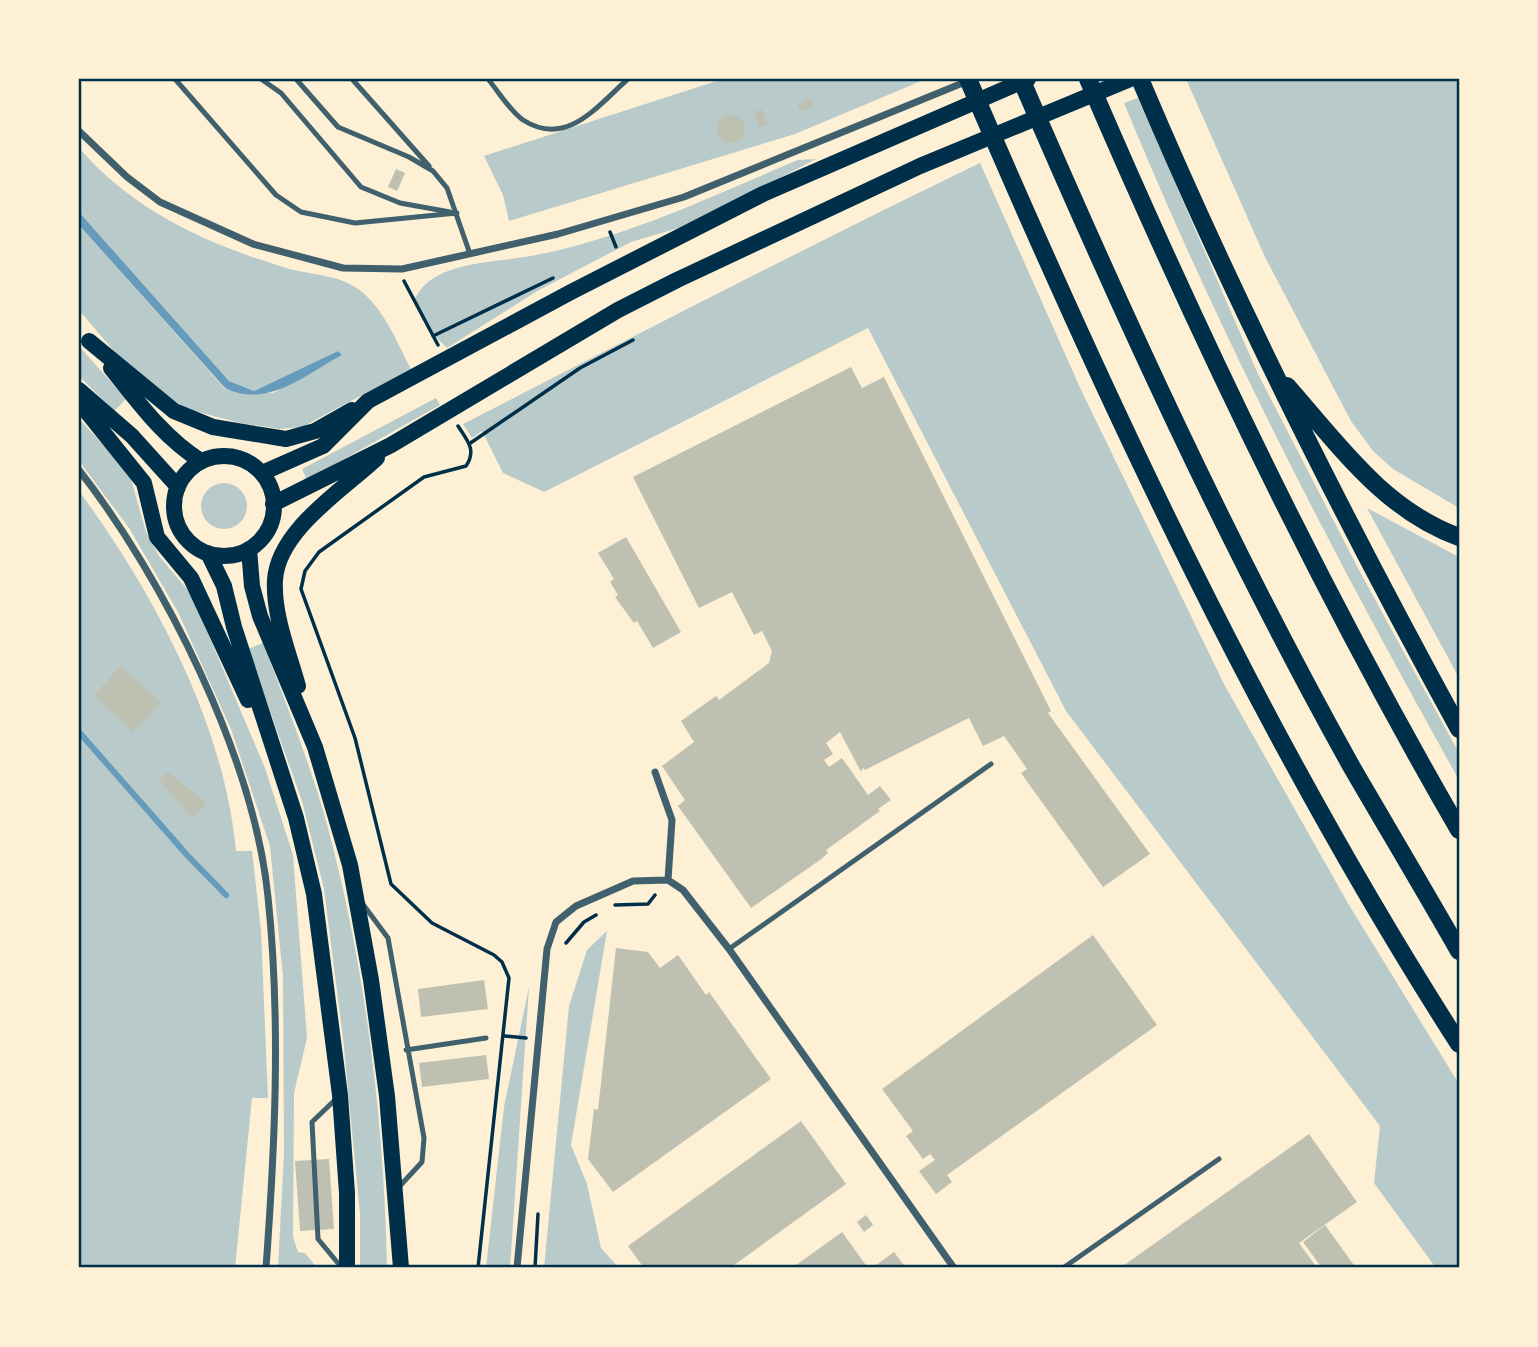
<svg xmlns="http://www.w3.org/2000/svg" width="1538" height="1347" viewBox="0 0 1538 1347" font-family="'Alegreya Sans',sans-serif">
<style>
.green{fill:#b9caca}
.water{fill:#669bbc}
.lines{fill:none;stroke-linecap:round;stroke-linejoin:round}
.stream{stroke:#669bbc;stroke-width:6}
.building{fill:#bec0b2}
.path{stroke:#003049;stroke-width:3.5}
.service{stroke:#3f606c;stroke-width:5}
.minor{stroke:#3f606c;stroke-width:7}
.primary{stroke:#003049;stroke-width:16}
.motorway{stroke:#003049;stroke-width:18}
.neatline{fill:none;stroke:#003049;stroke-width:2.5}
</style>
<rect width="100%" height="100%" fill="#fdf0d5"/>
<path class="green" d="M 723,79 L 926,79 L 795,134 L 509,221 L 503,195 L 484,156 Z
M 1186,79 L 1459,79 L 1459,508 L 1393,469 L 1373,451 L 1351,421 L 1265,257 Z
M 1138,98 L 1258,374 L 1360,572 L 1459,753 L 1459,780 C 1336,560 1220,337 1124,103 Z
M 79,148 C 134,211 205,243 283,267 C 306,275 333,273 355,287 C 383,305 396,341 411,369 L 302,427 L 280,429 L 240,423 L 187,409 L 162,394 L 124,363 L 79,310 L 79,225 L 225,389 L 273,393 L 342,355 L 338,351 L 254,391 L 229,381 L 79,212 Z
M 816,159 L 692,224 L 631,242 L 539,290 L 447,348 L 434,335 L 414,302 C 428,260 498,263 536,255 C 628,237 712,196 798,160 Z
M 980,163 L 1082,392 L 1225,686 L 1349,905 L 1459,1084 L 1459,1268 L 1436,1268 L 1374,1183 L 1380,1126 L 1066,711 L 868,328 L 544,492 L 503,473 L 482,431 L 472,438 L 463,424 C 635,336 806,247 980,163 Z
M 79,346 L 126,399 L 114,411 L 79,376 Z
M 436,398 L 440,405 L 307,480 L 302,469 Z
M 79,419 L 129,472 L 146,532 L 159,556 L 191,594 L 265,768 L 293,855 L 307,1038 L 294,1093 L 293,1237 L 298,1252 L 305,1253 L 317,1268 L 278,1268 L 284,1154 L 283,977 L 270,846 L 231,729 L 178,612 L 129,528 L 79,461 Z
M201 506a23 23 0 1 1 46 0a23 23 0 1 1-46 0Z
M 79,491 C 154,593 224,723 236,851 L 252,851 L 261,931 L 268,1098 L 252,1098 L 235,1268 L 79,1268 Z
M 1367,508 L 1459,557 L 1459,678 L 1451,663 Z
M 263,643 C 286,704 311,765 328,828 C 366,971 384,1121 387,1268 L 360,1268 L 360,1214 L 343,1038 L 324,889 L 302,801 L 248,649 Z
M 607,931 L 571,1145 L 587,1184 L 601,1248 L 619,1268 L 544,1268 L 569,1006 L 587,950 Z
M 529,987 L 510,1268 L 486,1268 L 504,1107 Z"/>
<path class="water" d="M 79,212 L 229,381 L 254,391 L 338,351 L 342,355 C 305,375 267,409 225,388 L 79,225 Z"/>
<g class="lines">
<path class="stream" d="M 79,732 L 187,855 L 226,895"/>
</g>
<path class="building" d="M 811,98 L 814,106 L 800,111 L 797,104 Z
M 762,109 L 768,124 L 759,127 L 754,112 Z
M717 129a14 14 0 1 1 28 0a14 14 0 1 1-28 0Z
M 396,169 L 405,173 L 397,191 L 388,187 Z
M 851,367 L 862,388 L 884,377 L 1051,711 L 1048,713 L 1150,854 L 1103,887 L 1021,773 L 1027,769 L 1004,736 L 983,746 L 969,718 L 865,770 L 863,768 L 861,772 L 840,732 L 826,743 L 833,754 L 824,760 L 829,767 L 842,758 L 868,795 L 880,786 L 891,800 L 878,809 L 880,811 L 826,850 L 828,853 L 820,860 L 751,908 L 678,806 L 685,800 L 662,766 L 694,742 L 681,721 L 716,696 L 719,700 L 769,663 L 772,651 L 762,631 L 754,635 L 732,592 L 699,608 L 633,477 Z
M 626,537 L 681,632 L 653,648 L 637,621 L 634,623 L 615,597 L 618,595 L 610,582 L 614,579 L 598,553 Z
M 121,666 L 161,703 L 133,732 L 94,695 Z
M 168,772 L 207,803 L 193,818 L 159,781 Z
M 1093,935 L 1157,1025 L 947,1175 L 952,1182 L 936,1194 L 919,1171 L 935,1160 L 930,1154 L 923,1159 L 906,1136 L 913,1131 L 882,1089 Z
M 616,948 L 648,952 L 660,968 L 678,955 L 706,995 L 709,992 L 771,1079 L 613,1192 L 588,1159 L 594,1109 L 598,1110 Z
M 484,980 L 488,1009 L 421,1017 L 418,989 Z
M 486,1055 L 489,1079 L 422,1087 L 419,1063 Z
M 801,1121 L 846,1184 L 730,1268 L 644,1268 L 628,1246 Z
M 1309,1134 L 1357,1202 L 1299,1243 L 1317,1268 L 1120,1268 Z
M 329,1159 L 334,1229 L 300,1231 L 295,1161 Z
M 866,1215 L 873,1225 L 864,1232 L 857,1222 Z
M 1325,1225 L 1356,1268 L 1322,1268 L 1303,1242 Z
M 842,1232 L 868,1268 L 792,1268 Z
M 894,1252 L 906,1268 L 872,1268 Z"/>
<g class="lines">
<path class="path" d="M 610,232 L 616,247
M 404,281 L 438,345
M 433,336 L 553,278
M 458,426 C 467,440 477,450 466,466 L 424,477 L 319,552 L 305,571 L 301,589 L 355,738 L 391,884 L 432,923 L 494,955 L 502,962 L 509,978 L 478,1268
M 469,444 L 580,368 L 633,340
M 615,905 L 648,904 L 655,895
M 566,943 L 584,922 L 596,915
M 505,1036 L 526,1038
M 535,1268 L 538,1214"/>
<path class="service" d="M 175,79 L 276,195 L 301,212 L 355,223 L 457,213
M 261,79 L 281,93 L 361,187 L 400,203 L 450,212
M 296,79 L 338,127 L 409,157 L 433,171 L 447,188 L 470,254
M 352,79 L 429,166
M 488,79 C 498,91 510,111 523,120 C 567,148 597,106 628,79
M 362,903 L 388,938 L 424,1138 L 422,1162 L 398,1188
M 729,949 L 991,764
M 406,1050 L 486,1038
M 337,1098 L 312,1122 L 318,1239 L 342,1268
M 1063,1268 L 1219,1159"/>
<path class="minor" d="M 79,131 L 127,177 L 160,202 L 253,244 L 343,268 L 402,269 L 558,234 L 684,197 L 970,80
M 79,470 C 164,579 254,758 268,897 C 281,1021 275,1145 266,1268
M 655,772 L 672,820 L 668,880 L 683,890 L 729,949 L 954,1268
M 517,1268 L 547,949 L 556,922 L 576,906 L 633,881 L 668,880"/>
<path class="primary" d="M 89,341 L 174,411 L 213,427 L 286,439 L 315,431 L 352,410
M 111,368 C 138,402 164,438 201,461
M 79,390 L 132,436 L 178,487
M 79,402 L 144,483 L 157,537 L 191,578 L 248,700
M174 506a50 50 0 1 1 100 0a50 50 0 1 1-100 0Z
M 262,473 L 323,446 L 368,401 L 571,292 L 763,194 L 1028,79
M 273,504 L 391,445 L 618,310 L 677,280 L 920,166 L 1130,79
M 249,549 L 252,586 L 260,616 L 315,747 L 350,865 L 371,980 L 387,1096 L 401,1268
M 208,553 L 224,586 L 234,627 L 296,818 L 314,894 L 340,1095 L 347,1193 L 347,1268
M 298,686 C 289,653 273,615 275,580 C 278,530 343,490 377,458"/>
<path class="motorway" d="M 968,79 C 1110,410 1264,740 1459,1044
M 1021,79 C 1121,311 1227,543 1350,764 C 1386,826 1423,888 1459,951
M 1088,79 C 1198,335 1319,588 1459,830
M 1140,79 C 1234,302 1343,517 1459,729
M 1287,386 C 1338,444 1384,510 1459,537"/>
</g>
<rect width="1538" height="1347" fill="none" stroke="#fdf0d5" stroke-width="161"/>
<rect x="80" y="80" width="1378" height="1186" class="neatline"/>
</svg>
